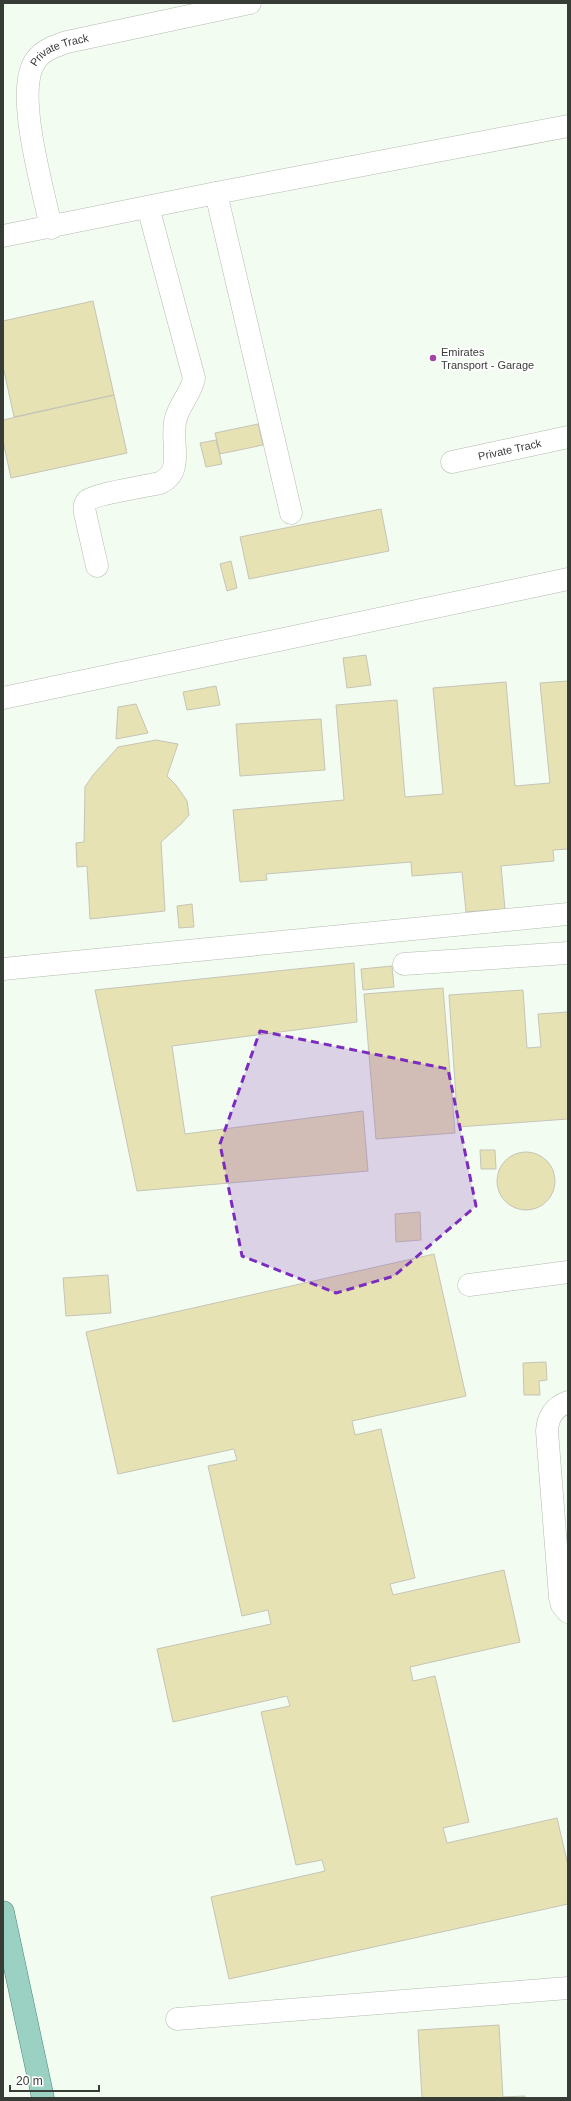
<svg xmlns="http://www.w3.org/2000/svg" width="571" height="2101" viewBox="0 0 571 2101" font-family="Arial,sans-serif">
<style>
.building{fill:#e6e2b4;stroke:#c5c5b7}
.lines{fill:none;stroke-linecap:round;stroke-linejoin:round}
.minor-casing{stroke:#b3bbb0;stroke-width:23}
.major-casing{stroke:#4c8977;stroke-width:23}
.minor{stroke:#fff;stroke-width:22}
.major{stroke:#9ad1c2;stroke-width:22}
.marked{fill:#7b2cbf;fill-opacity:0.2;stroke:#7b2cbf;stroke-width:3;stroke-dasharray:8 5;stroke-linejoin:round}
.poi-dot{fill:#a642a7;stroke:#fff;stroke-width:1.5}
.labels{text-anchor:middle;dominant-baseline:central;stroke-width:3.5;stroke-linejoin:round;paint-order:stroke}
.street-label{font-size:11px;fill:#383c37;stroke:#fff}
.poi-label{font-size:11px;fill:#383c37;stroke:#fff;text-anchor:start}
</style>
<rect width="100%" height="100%" fill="#f3fcf0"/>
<path class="building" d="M 93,301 L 114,395 L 14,417 L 3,366 L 3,321 Z
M 114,395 L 127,453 L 11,478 L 3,441 L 3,420 Z
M 258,424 L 263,445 L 220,454 L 215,433 Z
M 216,440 L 222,464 L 206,467 L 200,443 Z
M 381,509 L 389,551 L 249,579 L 240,537 Z
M 231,561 L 237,588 L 227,591 L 220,564 Z
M 366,655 L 371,685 L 347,688 L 343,658 Z
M 568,681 L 568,849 L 553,850 L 554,861 L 501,866 L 505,909 L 466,912 L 462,872 L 412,876 L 411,862 L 266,874 L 267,880 L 240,882 L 233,810 L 344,800 L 336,705 L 397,700 L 405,797 L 443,794 L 433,688 L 506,682 L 515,786 L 550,783 L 540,683 Z
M 216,686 L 220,705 L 187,710 L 183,692 Z
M 136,704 L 148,733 L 116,739 L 118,707 Z
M 321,719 L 325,770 L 240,776 L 236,724 Z
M 156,740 L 178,744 L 167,776 L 176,785 L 187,801 L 189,815 L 181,824 L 161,842 L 165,911 L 90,919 L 87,866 L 77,867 L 76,843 L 84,842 L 85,787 L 93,775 L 118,747 Z
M 192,904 L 194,927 L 179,928 L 177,906 Z
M 354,963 L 357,1022 L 172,1046 L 185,1134 L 363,1111 L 368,1171 L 137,1191 L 95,990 Z
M 392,966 L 394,987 L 363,990 L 361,969 Z
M 443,988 L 455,1133 L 376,1139 L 364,994 Z
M 523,990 L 527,1048 L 541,1047 L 538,1014 L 568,1012 L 568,1119 L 458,1127 L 449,995 Z
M 480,1150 L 495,1150 L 496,1169 L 481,1169 Z
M497 1181a29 29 0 1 1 58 0a29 29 0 1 1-58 0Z
M 420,1212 L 421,1240 L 396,1242 L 395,1214 Z
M 434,1254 L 466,1396 L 352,1421 L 355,1435 L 381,1429 L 415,1578 L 390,1584 L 393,1595 L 504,1570 L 520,1642 L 410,1667 L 413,1681 L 435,1676 L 469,1822 L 443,1828 L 447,1843 L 557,1818 L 568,1865 L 568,1904 L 229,1979 L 211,1897 L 325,1871 L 322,1860 L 296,1865 L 261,1712 L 290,1706 L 287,1696 L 173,1722 L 157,1649 L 271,1624 L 268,1610 L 242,1616 L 208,1466 L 237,1460 L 234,1449 L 118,1474 L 86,1332 Z
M 108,1275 L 111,1313 L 66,1316 L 63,1278 Z
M 546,1362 L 547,1380 L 539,1381 L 540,1395 L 524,1395 L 523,1363 Z
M 499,2025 L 503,2098 L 422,2098 L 418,2030 Z
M 525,2096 L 525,2098 L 503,2097 Z"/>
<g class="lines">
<defs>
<g id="minor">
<path d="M 216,193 L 291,513"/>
<path id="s1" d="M 51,228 C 44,191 13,90 36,60 C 43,50 55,46 67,42 L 250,3"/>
<path d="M 3,236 L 216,193 L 568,126"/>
<path id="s2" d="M 452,462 L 568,437"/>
<path d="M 97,566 L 85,513 C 84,509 84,505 87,501 C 94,494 147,486 160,483 C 186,471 169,441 176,418 C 180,403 191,394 194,378 L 148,207"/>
<path d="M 3,698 L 568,579"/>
<path d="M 404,964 L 568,953"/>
<path d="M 3,969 L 568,914"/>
<path d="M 469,1285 L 568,1272"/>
<path d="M 568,1402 C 554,1407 548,1416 547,1431 L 560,1597 L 562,1605 L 568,1612"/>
<path d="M 177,2019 L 568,1988"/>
</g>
<path id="major" d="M 3,1912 L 43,2098"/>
</defs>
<use href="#minor" class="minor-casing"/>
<use href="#major" class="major-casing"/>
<use href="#minor" class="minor"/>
<use href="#major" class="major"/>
</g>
<path class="marked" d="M 260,1031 L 448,1069 L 476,1206 L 394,1276 L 336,1293 L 242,1256 L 220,1144 Z"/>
<circle class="poi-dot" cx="433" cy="358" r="4"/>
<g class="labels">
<g class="street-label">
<text stroke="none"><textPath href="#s1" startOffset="198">Private Track</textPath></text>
<text stroke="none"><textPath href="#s2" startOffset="59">Private Track</textPath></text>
</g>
<g class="poi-label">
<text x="441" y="352">Emirates<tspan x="441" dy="13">Transport - Garage</tspan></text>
</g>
</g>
<rect width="571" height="2101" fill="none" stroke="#383c37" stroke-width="8"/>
<path d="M10 2085v6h89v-6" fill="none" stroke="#383c37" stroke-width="2"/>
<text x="16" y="2085" font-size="12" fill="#383c37" stroke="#ffffff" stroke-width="3" paint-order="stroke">20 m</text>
</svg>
